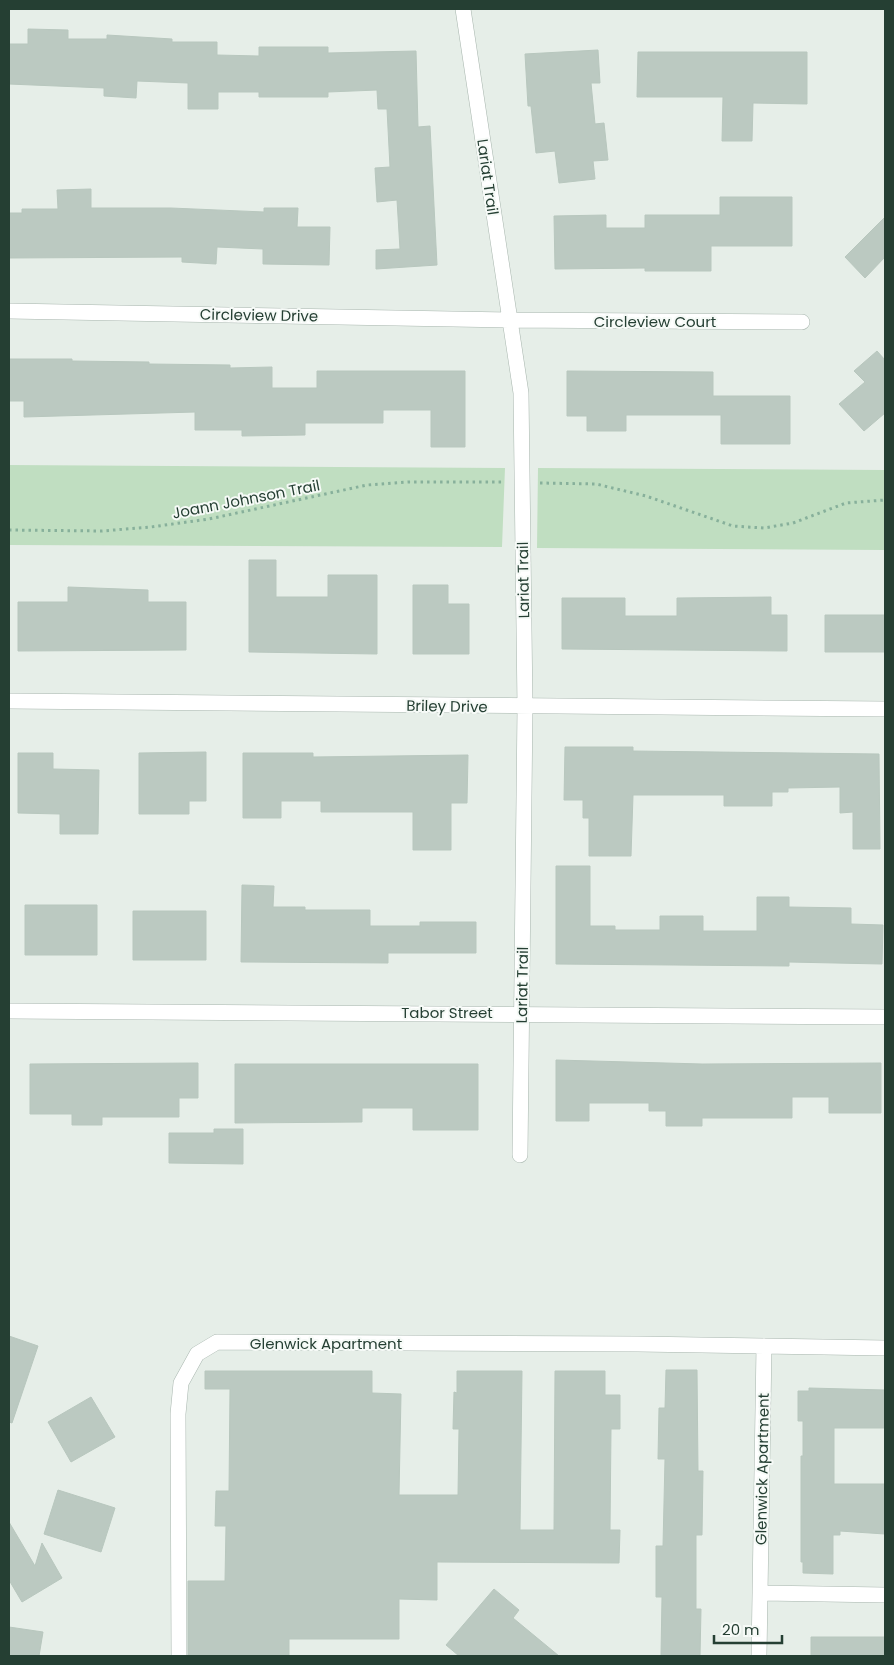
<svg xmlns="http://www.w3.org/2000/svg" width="894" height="1665" viewBox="0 0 894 1665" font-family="Poppins,sans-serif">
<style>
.green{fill:#c0dec1}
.building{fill:#bbc9c1;stroke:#b8c7be}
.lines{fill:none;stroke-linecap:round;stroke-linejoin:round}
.minor-casing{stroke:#a8b6ae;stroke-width:16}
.path{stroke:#87b09b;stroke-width:3;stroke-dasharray:2.5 4;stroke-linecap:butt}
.minor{stroke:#fff;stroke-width:15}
.labels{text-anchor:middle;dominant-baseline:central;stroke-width:4;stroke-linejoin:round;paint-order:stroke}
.street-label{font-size:15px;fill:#253f33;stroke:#f6faf7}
</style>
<rect width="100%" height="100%" fill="#e6eee8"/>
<path class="green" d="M 9,465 L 505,468 L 502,547 L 9,545 Z
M 538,468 L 885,470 L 885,550 L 537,548 Z"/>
<path class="building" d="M 28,29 L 68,30 L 68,39 L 107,39 L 107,35 L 172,39 L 172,42 L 217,42 L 217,55 L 259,56 L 259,47 L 328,47 L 328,53 L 416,51 L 418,127 L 430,126 L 437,265 L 376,269 L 376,250 L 400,249 L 397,200 L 377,202 L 375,168 L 390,167 L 387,109 L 378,109 L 377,90 L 328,92 L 328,97 L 259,97 L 259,92 L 218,92 L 218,109 L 188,109 L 188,83 L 137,81 L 136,98 L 104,96 L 104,88 L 9,84 L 9,44 L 28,44 Z
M 598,50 L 600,83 L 591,83 L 595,124 L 604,123 L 608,160 L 593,161 L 595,179 L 559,183 L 555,151 L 536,153 L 531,106 L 528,106 L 525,54 Z
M 638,52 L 807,52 L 807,104 L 753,103 L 752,141 L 722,141 L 723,97 L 637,97 Z
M 91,189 L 91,208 L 171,208 L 264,212 L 264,208 L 298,208 L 297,227 L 330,227 L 329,265 L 263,264 L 263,249 L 217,247 L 216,264 L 182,262 L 182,257 L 9,258 L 9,213 L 22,213 L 22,209 L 58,209 L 57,190 Z
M 720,197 L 792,197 L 792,246 L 711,246 L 711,271 L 645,271 L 645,268 L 555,269 L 554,216 L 606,215 L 606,228 L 645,228 L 645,215 L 720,215 Z
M 885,217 L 885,257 L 865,278 L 845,257 Z
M 877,351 L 885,360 L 885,413 L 864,431 L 839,404 L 865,382 L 854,371 Z
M 9,359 L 72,359 L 72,361 L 149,362 L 149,364 L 230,365 L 230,368 L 272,367 L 272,388 L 317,388 L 317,371 L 465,371 L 465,447 L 431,447 L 431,410 L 383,410 L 383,423 L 305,423 L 305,435 L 242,436 L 242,430 L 195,430 L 195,412 L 24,417 L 24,401 L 9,401 Z
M 567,371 L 713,372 L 713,396 L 790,396 L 790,444 L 721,444 L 721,415 L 626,415 L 626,431 L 587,431 L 587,416 L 567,416 Z
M 249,560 L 276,560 L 276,597 L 328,597 L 328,575 L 377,575 L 377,654 L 249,652 Z
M 413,585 L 448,585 L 448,604 L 469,604 L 469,654 L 413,654 Z
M 68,587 L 148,590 L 148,602 L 186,602 L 186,650 L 18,651 L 18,602 L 68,602 Z
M 771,597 L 771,615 L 787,615 L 787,651 L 562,649 L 562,598 L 625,598 L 625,616 L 677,616 L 677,598 Z
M 825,615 L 885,615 L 885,652 L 825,652 Z
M 565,747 L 633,747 L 633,751 L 879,754 L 880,849 L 853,849 L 853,812 L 840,813 L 840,787 L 788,788 L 788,792 L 772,792 L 772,806 L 724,806 L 724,795 L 633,795 L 631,856 L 589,856 L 589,818 L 583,818 L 583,800 L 564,800 Z
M 206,752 L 206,801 L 189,801 L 189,814 L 139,814 L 139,753 Z
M 18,753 L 53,753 L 53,769 L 99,770 L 98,834 L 60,834 L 60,814 L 18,813 Z
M 243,753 L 313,753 L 313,757 L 468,755 L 467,803 L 451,803 L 451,850 L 413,850 L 413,812 L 321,812 L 321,801 L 281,801 L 281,818 L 243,818 Z
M 556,866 L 590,866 L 590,926 L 615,926 L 615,930 L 660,930 L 660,916 L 703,916 L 703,931 L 757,931 L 757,897 L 789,897 L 789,907 L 851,908 L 851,924 L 883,925 L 882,964 L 789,962 L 789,966 L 556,964 Z
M 242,885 L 274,886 L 273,907 L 305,907 L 305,910 L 370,910 L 370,926 L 420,926 L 420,922 L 476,922 L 476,953 L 388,953 L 388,963 L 241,962 Z
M 25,905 L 97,905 L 97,955 L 25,955 Z
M 133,911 L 206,911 L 206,960 L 133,960 Z
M 556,1060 L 702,1064 L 881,1063 L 881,1113 L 829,1113 L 829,1097 L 792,1097 L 792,1118 L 702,1118 L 702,1126 L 666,1126 L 666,1111 L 649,1111 L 649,1103 L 589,1103 L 589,1121 L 556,1121 Z
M 198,1063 L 198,1098 L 179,1098 L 179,1117 L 102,1117 L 102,1125 L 72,1125 L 72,1114 L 30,1114 L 30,1064 Z
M 235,1064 L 478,1064 L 478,1130 L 413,1130 L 413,1108 L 362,1108 L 362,1122 L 235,1123 Z
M 214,1129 L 243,1129 L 243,1164 L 169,1163 L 169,1133 L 214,1133 Z
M 9,1336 L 38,1346 L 12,1423 L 9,1422 Z
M 666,1370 L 697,1370 L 698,1471 L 703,1471 L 702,1535 L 696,1535 L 696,1609 L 701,1609 L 700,1656 L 661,1656 L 662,1597 L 656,1597 L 656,1546 L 663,1546 L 665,1459 L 658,1459 L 659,1408 L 665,1408 Z
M 205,1371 L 372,1371 L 372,1393 L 401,1394 L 399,1495 L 458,1495 L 459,1429 L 453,1429 L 454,1392 L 457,1393 L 457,1371 L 522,1371 L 520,1530 L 554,1530 L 555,1371 L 605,1371 L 605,1395 L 620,1395 L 620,1429 L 611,1429 L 610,1530 L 620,1530 L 619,1563 L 437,1562 L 437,1600 L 399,1599 L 399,1639 L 289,1639 L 289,1656 L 188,1656 L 188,1581 L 225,1581 L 226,1526 L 215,1526 L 216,1491 L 229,1491 L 230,1389 L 205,1389 Z
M 809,1388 L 885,1390 L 885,1428 L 834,1428 L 834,1484 L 885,1484 L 885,1534 L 840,1531 L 840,1535 L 833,1535 L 833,1574 L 803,1573 L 803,1562 L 801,1562 L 801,1456 L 803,1456 L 803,1421 L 798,1421 L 798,1391 L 809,1391 Z
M 91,1397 L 115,1437 L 71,1462 L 48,1422 Z
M 58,1490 L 115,1508 L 101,1552 L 44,1534 Z
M 9,1522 L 35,1566 L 42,1543 L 62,1578 L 22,1602 L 9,1580 Z
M 494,1589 L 519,1610 L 513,1618 L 559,1656 L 459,1656 L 446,1645 Z
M 9,1627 L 43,1632 L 39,1656 L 9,1656 Z
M 811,1637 L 885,1637 L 885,1656 L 811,1656 Z"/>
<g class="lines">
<defs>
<path id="minor" d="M 463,9 L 521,393 L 525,707 L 520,1155
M 9,311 L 509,320 L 802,322
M 9,701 L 885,709
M 9,1011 L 885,1017
M 760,1593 L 885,1595
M 179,1656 L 178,1414 L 181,1383 L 197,1354 L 217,1342 L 638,1344 L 885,1348
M 759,1656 L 764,1346"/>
</defs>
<use href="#minor" class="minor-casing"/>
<path class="path" d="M 540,483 L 596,484 L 646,496 L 733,526 L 764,528 L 793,523 L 846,503 L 885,500
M 9,530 L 102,531 L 151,527 L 209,519 L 367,485 L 408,482 L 504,482"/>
<use href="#minor" class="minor"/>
</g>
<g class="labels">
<g class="street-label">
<text transform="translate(488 177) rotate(82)">Lariat Trail</text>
<text transform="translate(259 315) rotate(1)">Circleview Drive</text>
<text x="655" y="321">Circleview Court</text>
<text transform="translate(246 499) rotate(-11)">Joann Johnson Trail</text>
<text transform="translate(523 580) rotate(-91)">Lariat Trail</text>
<text transform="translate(447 706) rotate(1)">Briley Drive</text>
<text transform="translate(522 985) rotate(-89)">Lariat Trail</text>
<text x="447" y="1012">Tabor Street</text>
<text x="326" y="1343">Glenwick Apartment</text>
<text transform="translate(762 1469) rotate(-89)">Glenwick Apartment</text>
</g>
</g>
<rect width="894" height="1665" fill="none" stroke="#253f33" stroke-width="20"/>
<path d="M714 1635v8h68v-8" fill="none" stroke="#253f33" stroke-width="2.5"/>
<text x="722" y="1635" font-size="15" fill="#253f33" stroke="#f6faf7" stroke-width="4" paint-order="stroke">20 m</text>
</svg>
